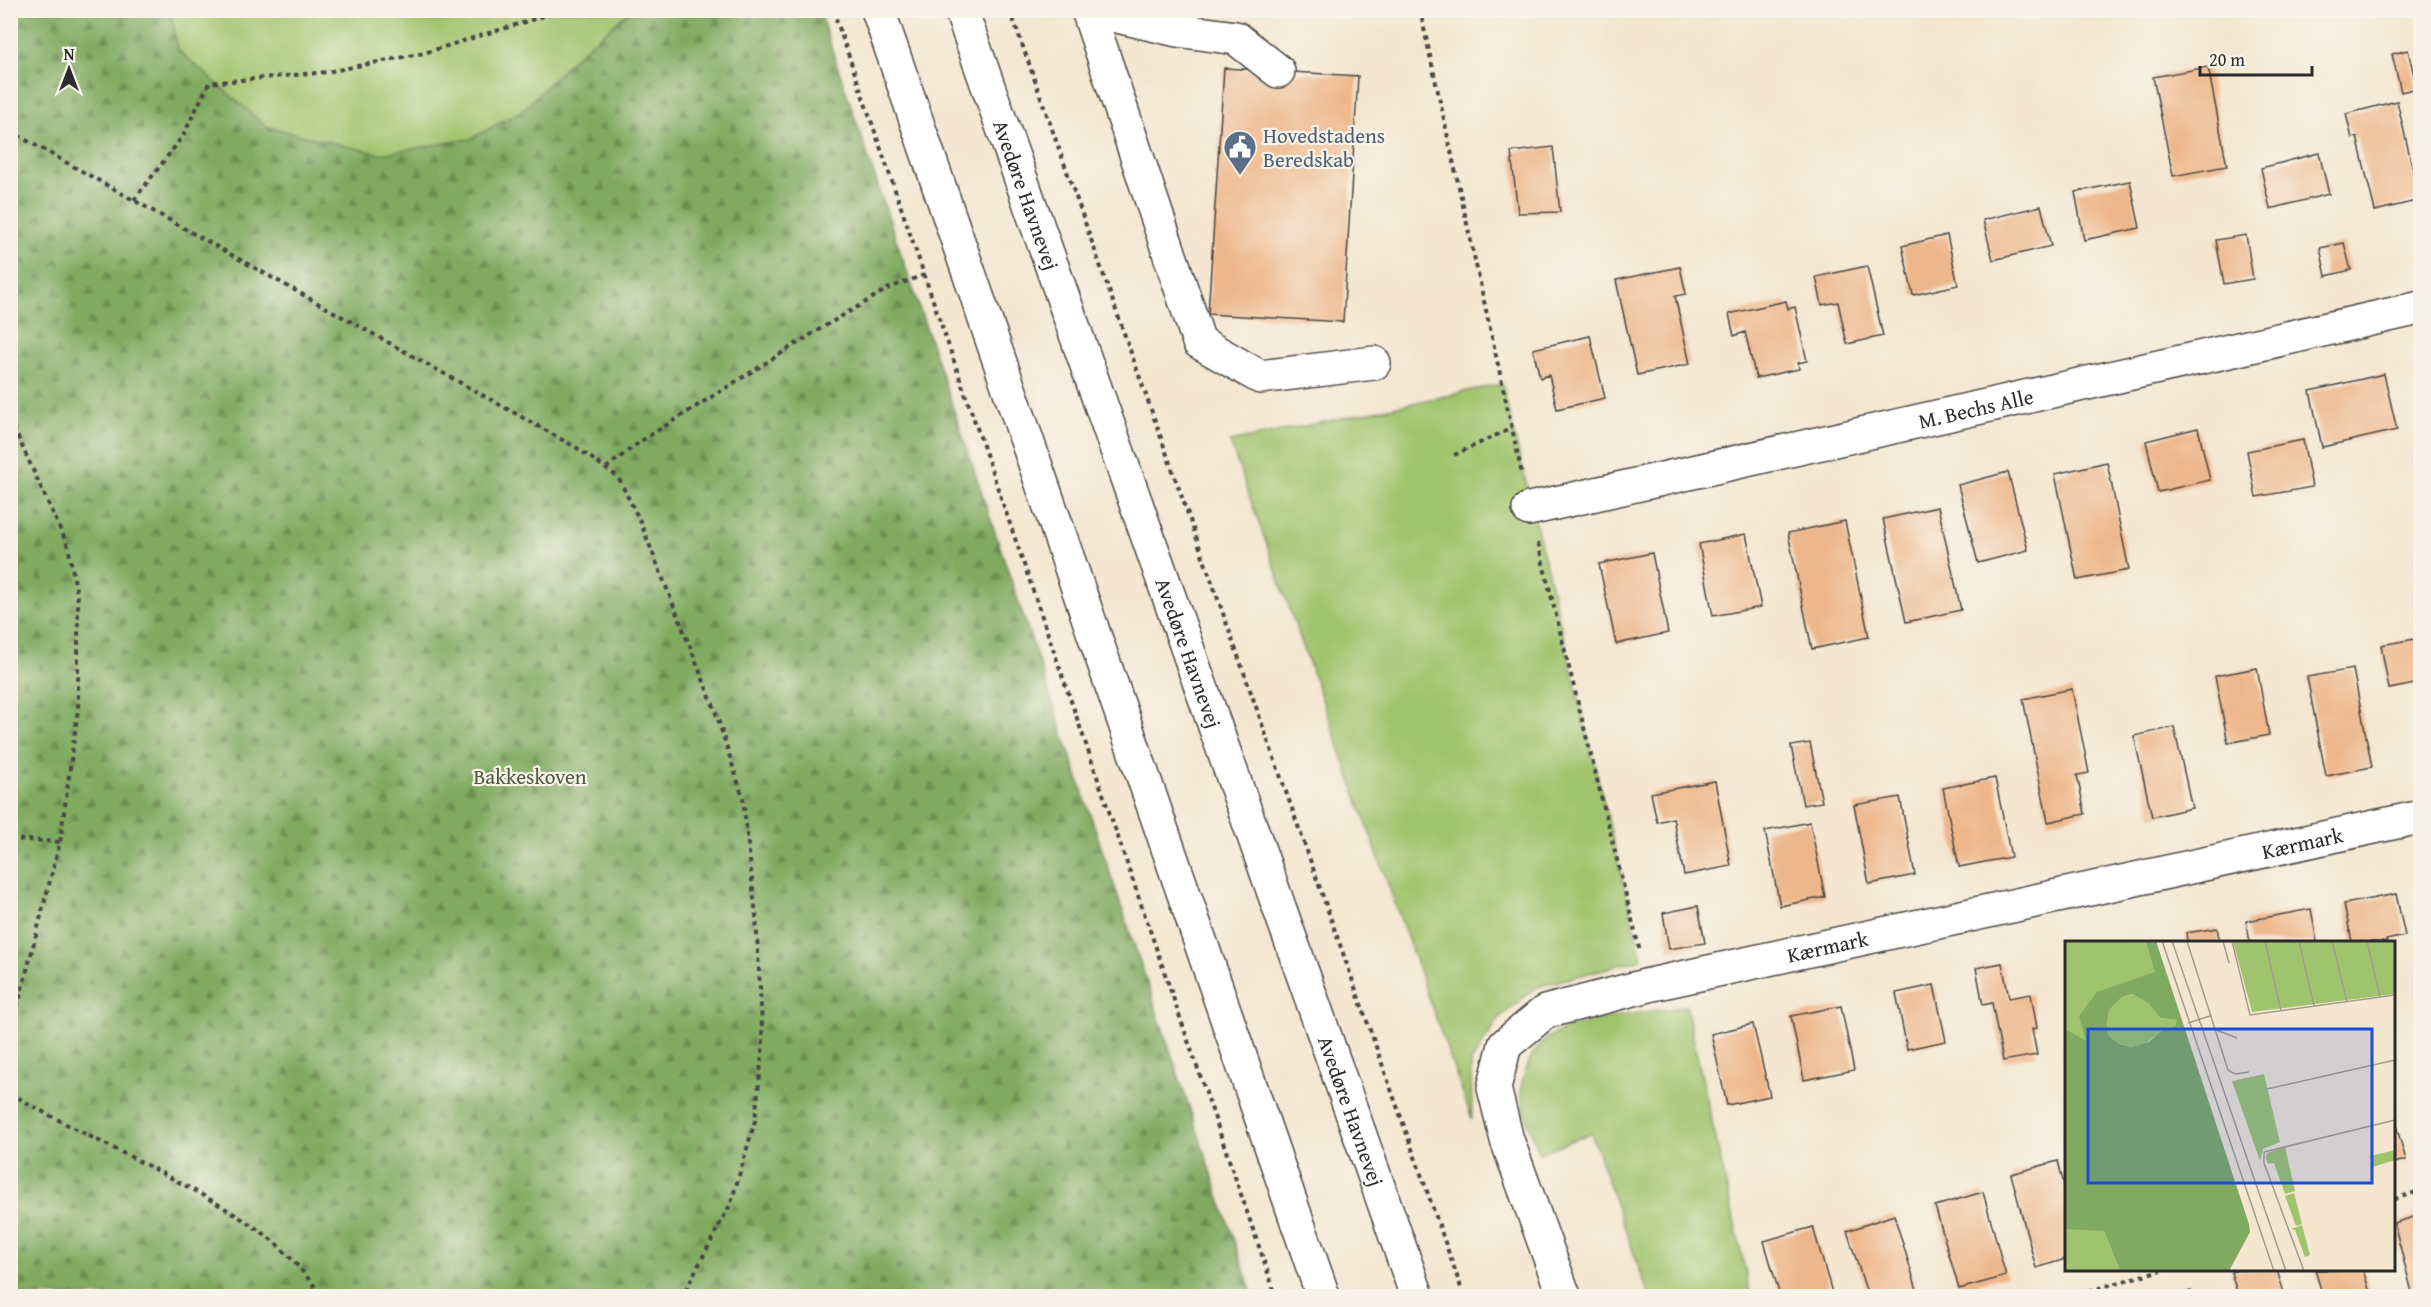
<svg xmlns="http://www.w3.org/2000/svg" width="2431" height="1307" viewBox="0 0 2431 1307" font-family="'Gentium Book Plus',serif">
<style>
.green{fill:#a0c46d;stroke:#66784c;stroke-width:1.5}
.forest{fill:url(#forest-firs);stroke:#566a46;stroke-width:1.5}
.building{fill:#eeb78b}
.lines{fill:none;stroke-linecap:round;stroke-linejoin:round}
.minor-casing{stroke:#494744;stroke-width:36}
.path{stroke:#494744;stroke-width:4;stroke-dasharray:4.5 4.5;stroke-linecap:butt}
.minor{stroke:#fff;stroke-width:33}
.labels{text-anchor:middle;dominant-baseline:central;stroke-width:4.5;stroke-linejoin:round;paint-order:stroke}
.service-label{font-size:21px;fill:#4e5e75;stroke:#f7f3e8;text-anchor:start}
.street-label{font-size:21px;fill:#2b2b2b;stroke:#f7f3e8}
.park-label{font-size:21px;fill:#4e593f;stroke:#f7f3e8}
.inset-road{fill:none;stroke:#a49b8e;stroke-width:1.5}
.view{fill:#1d4ed8;fill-opacity:0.15;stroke:#1d4ed8;stroke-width:3}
.inset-edge{fill:none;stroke:#2b2b2b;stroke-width:3}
</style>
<defs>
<pattern id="forest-firs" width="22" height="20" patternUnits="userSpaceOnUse" patternTransform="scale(1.5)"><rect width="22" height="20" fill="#80aa60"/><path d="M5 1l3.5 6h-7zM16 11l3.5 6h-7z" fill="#698b4f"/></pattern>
</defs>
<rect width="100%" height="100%" fill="#f7f3e8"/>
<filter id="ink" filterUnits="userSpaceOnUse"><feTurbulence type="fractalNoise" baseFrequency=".0167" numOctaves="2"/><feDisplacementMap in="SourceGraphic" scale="12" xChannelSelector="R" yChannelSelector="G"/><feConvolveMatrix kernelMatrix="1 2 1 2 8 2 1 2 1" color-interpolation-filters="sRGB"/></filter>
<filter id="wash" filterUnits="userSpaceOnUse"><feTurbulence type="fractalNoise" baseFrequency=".008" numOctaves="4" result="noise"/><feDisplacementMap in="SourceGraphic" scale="24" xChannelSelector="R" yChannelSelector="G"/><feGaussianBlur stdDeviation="1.35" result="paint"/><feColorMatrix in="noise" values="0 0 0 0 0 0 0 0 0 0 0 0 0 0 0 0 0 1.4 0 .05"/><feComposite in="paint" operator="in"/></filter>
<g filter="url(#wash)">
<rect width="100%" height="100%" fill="#f4e6d0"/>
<path class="green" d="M 170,11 L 630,11 L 574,58 L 523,110 L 471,139 L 380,154 L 267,127 L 178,50 Z
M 1502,384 L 1642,959 L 1537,987 L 1500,1017 L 1471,1062 L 1472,1119 L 1230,442 Z
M 1686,1006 L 1751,1296 L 1649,1296 L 1591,1133 L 1539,1153 C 1534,1138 1522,1109 1521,1095 C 1520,1075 1534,1046 1551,1036 C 1581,1018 1650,1012 1686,1006 Z"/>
<path class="forest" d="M 10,11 L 170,11 L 178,50 L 267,127 L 380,154 L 471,139 L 523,110 L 574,58 L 630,11 L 819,11 L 1253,1296 L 11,1296 Z"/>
<g id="blocks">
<path class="building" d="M 2408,50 L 2417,88 L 2401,92 L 2392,54 Z
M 2208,67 L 2227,166 L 2173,176 L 2153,77 Z
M 1224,68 L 1358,76 L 1343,322 L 1208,314 Z
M 2397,101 L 2420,200 L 2375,211 L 2357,137 L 2352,138 L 2346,114 Z
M 1553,147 L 1560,212 L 1518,213 L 1511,152 Z
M 2319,153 L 2329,194 L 2270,209 L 2261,168 Z
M 2130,181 L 2140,228 L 2084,240 L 2075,192 Z
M 2041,206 L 2051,246 L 1993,260 L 1983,220 Z
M 1947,235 L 1958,285 L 1913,295 L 1902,246 Z
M 2246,235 L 2253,279 L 2224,284 L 2216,240 Z
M 2344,243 L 2351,270 L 2326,276 L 2320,248 Z
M 1867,266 L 1883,336 L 1847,344 L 1838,302 L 1822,305 L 1816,277 Z
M 1680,267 L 1686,294 L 1675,296 L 1690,364 L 1637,375 L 1616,280 Z
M 1786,301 L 1788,309 L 1795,307 L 1807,361 L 1798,363 L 1799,369 L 1756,378 L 1745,332 L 1734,336 L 1729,314 Z
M 1590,336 L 1605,398 L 1557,409 L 1549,375 L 1540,378 L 1533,349 Z
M 2384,374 L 2397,430 L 2322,447 L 2310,391 Z
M 2420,379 L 2420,401 L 2419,401 L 2415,380 Z
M 2198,428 L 2210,480 L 2158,492 L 2146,441 Z
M 2303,440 L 2312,487 L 2256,497 L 2247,451 Z
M 2107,462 L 2129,570 L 2077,580 L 2055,474 Z
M 2008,472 L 2028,550 L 1978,563 L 1958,485 Z
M 1938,507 L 1961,610 L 1906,622 L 1883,519 Z
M 1845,521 L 1869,637 L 1812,649 L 1788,533 Z
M 1746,534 L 1761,607 L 1713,616 L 1699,544 Z
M 1652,553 L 1668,633 L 1616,644 L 1599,564 Z
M 2420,638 L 2420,683 L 2389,689 L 2381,645 Z
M 2257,668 L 2269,735 L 2228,743 L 2215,676 Z
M 2353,669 L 2372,767 L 2326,776 L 2307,677 Z
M 2072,689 L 2089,773 L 2077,775 L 2085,814 L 2048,822 L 2023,699 Z
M 2174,727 L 2192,808 L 2152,817 L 2134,736 Z
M 1810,743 L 1822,802 L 1803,805 L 1791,746 Z
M 1995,778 L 2011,857 L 1959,867 L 1943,788 Z
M 1715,781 L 1731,866 L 1684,875 L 1673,818 L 1657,822 L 1651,793 Z
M 1900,797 L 1915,875 L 1869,884 L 1854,805 Z
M 1810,822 L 1825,897 L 1780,906 L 1765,831 Z
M 2396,894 L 2405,936 L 2386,940 L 2387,942 L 2352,942 L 2344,904 Z
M 1698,906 L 1705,943 L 1669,949 L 1663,913 Z
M 2311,909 L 2317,942 L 2250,942 L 2246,921 Z
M 2217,928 L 2220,942 L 2187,942 L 2186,933 Z
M 2002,963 L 2009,998 L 2031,994 L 2037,1028 L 2032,1029 L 2037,1055 L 2003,1061 L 1992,1003 L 1983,1005 L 1976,968 Z
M 1934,985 L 1946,1041 L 1907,1049 L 1896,993 Z
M 1841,1006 L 1854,1070 L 1804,1080 L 1791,1016 Z
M 1753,1024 L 1770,1096 L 1727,1105 L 1711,1034 Z
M 2394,1118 L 2406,1160 L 2394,1163 Z
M 2058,1161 L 2066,1193 L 2066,1259 L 2036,1268 L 2011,1174 Z
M 1983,1192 L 2006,1276 L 1959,1289 L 1935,1206 Z
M 1894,1215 L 1919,1296 L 1868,1296 L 1847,1231 Z
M 2420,1215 L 2420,1296 L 2413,1296 L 2394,1223 Z
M 1813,1227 L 1833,1296 L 1780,1296 L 1764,1241 Z
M 2239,1270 L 2277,1270 L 2285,1296 L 2238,1296 L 2231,1272 Z
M 2315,1270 L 2363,1270 L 2371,1296 L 2323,1296 Z
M 2191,1291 L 2193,1296 L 2174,1296 Z"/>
</g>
</g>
<g filter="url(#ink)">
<use href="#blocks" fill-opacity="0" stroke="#494744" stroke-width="1.5"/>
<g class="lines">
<defs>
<g id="minor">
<path d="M 878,10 L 1323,1296"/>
<path id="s1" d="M 961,10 L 1417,1296"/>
<path d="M 1088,10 L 1199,342 L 1260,377 L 1374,363"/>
<path d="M 1109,10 L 1117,16 L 1177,30 L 1236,38 L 1278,71"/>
<path id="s2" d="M 1529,509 L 2420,308"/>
<path id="s3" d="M 1564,1296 L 1507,1140 L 1494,1088 L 1505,1045 L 1545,1012 L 1649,985 L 2420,817"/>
</g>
</defs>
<use href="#minor" class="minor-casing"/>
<path class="path" d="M 833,10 L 1276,1296
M 1010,10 L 1464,1296
M 1420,10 L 1522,474
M 10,131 L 577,448 L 618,477 L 640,521 L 714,707 L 743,798 L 756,916 L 763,1044 L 755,1121 L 731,1203 L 685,1291 L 680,1296
M 134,200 L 183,136 L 209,83 L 327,72 L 424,53 L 564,10
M 10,420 L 68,546 L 78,600 L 78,709 L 60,842 L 10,1036
M 1454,455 L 1512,428
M 606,468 L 641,441 L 820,329 L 889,288 L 924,275
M 1538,543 L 1640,952
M 10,839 L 60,842
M 10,1093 C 93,1142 184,1178 263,1233 C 286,1250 305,1274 322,1296
M 2394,1199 L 2420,1191
M 2072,1296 L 2161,1270"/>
<use href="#minor" class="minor"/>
</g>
</g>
<defs>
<symbol id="civic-pin" viewBox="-11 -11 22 30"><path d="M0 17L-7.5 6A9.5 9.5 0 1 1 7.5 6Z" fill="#5c6f8a" stroke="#f7f3e8"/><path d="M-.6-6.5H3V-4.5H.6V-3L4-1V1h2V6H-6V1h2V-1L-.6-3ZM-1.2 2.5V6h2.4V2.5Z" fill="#fff"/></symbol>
</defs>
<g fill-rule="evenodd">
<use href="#civic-pin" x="1221" y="128" width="38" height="52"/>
</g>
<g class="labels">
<g class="service-label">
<text x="1263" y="135">Hovedstadens<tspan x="1263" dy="24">Beredskab</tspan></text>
</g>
<g class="street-label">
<text stroke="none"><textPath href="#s1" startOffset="196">Avedøre Havnevej</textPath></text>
<text stroke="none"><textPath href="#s2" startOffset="458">M. Bechs Alle</textPath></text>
<text stroke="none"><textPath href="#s1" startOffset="682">Avedøre Havnevej</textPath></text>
<text stroke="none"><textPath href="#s3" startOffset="1092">Kærmark</textPath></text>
<text stroke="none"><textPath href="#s3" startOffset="606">Kærmark</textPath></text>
<text stroke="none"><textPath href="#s1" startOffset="1168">Avedøre Havnevej</textPath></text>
</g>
<g class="park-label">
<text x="530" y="776">Bakkeskoven</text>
</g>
</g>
<g transform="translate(2065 941)">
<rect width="330" height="330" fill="#f4e6d0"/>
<path d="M 168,0 L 330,0 L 330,53 L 187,71 ZM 69,53 L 84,63 L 95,77 L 112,79 L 110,85 L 96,90 L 78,105 L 67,106 L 54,103 L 43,94 L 42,86 L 44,69 L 57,56 ZM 199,133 L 215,201 L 198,208 L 195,220 L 167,140 ZM 220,206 L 230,250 L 220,253 L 209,222 L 203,223 L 201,217 L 202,212 ZM 229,252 L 237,283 L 231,285 L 220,255 ZM 237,284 L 245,314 L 240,316 L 230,289 L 226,288 ZM 11,286 L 39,290 L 55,330 L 0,330 L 0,288 Z" fill="#a0c46d"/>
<path d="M 0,0 L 91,0 L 184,283 L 185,291 L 164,330 L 55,330 L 39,290 L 0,288 ZM 68,53 L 84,63 L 95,77 L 112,79 L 110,85 L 96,90 L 84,101 L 67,106 L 54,103 L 43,94 L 42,85 L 44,69 L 57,56 Z" fill="#80aa60" fill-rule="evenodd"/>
<path d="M 0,0 L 81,0 L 90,31 L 32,51 L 14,75 L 21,100 L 0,88 ZM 330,209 L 330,219 L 308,226 L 305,215 Z" fill="#a0c46d"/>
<path class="inset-road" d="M 97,0 L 209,330M 107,0 L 221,330M 122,0 L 163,129 L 170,133 L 184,131M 158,0 L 164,22M 167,0 L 185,74 L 330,54M 200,0 L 216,70M 234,0 L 249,65M 267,0 L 282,61M 302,0 L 315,56M 123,82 L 145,75M 149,88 L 172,97M 202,148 L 330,119M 239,330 L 199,222 L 199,211 L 330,179"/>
<path class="view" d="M 23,88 L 307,88 L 307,242 L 23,242 Z"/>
<rect width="330" height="330" class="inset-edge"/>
</g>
<rect width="2431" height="1307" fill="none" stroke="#f7f3e8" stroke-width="36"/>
<g transform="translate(69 69)" stroke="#f7f3e8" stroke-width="4.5" paint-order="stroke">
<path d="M0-4.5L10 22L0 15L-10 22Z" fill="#2b2b2b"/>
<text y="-9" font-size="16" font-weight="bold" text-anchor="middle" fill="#2b2b2b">N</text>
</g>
<path d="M2200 66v9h112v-9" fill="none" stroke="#2b2b2b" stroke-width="3"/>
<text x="2209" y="66" font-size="18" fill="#2b2b2b" stroke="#f7f3e8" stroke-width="4.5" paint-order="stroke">20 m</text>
</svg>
